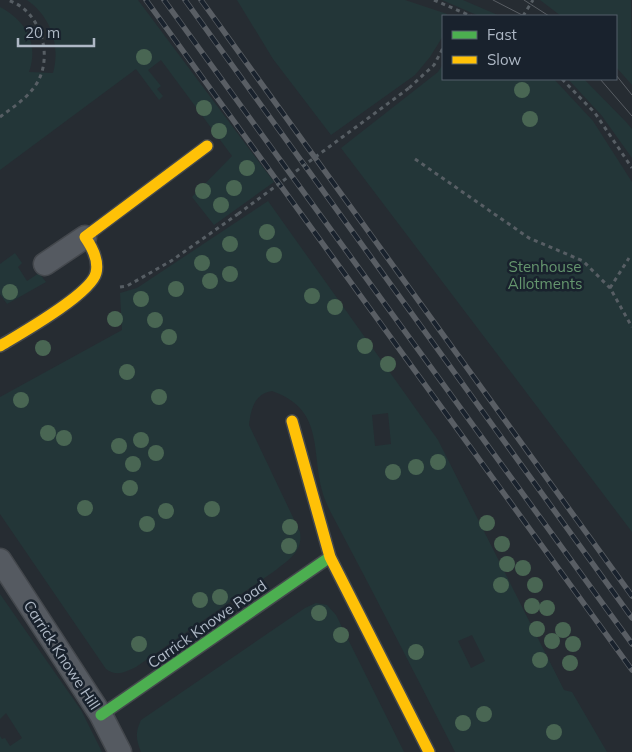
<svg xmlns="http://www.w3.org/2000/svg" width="632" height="752" viewBox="0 0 632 752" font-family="Mulish,sans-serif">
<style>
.green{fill:#233638;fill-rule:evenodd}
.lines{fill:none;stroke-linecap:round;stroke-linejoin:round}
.street-casing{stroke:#44484d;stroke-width:25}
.fast-casing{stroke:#44484d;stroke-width:14}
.slow-casing{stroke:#44484d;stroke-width:14}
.path{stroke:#575e64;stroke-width:3;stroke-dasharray:4 4;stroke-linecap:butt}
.street{stroke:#555a61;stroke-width:22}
.fast{stroke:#4caf50;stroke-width:11}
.slow{stroke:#ffc107;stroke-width:11}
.tram{stroke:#595e64;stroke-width:1}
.rail-casing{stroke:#595e64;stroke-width:5.5}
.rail{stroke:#19222d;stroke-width:4;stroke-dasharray:11;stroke-linecap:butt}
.path-bridge{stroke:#575e64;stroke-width:3;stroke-dasharray:4 4;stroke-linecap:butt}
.tree{fill:#496653}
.labels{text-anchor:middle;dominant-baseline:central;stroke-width:5;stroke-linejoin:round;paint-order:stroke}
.park-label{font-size:15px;fill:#65966e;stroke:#19222d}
.street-label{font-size:15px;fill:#aeb8c5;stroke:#19222d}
</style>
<rect width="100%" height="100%" fill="#262c32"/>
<path class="green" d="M 27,0 L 138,0 L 274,182 L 214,225 L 192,197 L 232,156 L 161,60 L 148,70 L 161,86 L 157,89 L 163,96 L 159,100 L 136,69 L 0,170 L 0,7 C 26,21 39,43 29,72 L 53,73 C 61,45 50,16 27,0 Z
M 237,0 L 405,0 L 447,14 L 448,16 L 443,16 L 443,36 L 430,57 L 415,75 L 331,135 L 273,59 Z
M 442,0 L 463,0 L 500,16 L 479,16 Z
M 540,0 L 631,0 L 632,85 L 616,67 L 616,16 L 561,16 Z
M 443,64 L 443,79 L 554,79 L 593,121 L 632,182 L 632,532 L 341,148 L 438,72 Z
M 568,79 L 584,79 L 627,123 L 632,129 L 632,158 L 602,116 Z
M 268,201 L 438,440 L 564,690 L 572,692 L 607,752 L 455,752 C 426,695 397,639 368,583 C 358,564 348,545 338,526 C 334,518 329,510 326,502 C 308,457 329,411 272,391 C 254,394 251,409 249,425 L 300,532 C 303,551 290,559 276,570 L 136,667 C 125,672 117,677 106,669 L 0,514 L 0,397 L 122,330 L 120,293 L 137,288 ZM 388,413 L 391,444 L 375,446 L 372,415 ZM 472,635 L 485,661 L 471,668 L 458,641 Z
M 15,253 L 22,263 L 18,267 L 27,281 L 39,273 L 46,282 L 7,304 L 0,294 L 0,264 Z
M 0,594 L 81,710 L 102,752 L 0,752 L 0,736 L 2,739 L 5,738 L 10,746 L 22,738 L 6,713 L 0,719 Z
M 316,603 L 327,605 L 336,615 L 404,752 L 141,752 C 136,740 135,732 141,720 L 305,608 Z"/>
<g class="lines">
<defs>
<path id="street" d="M 45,264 L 85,237
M 0,560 L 101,715 L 120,752"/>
<path id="fast" d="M 101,715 L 330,557"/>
<path id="slow" d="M 0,346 C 20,334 91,294 96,273 C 99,261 92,247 85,237 L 207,146
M 292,421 L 330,557 L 429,752"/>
</defs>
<use href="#street" class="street-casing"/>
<use href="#fast" class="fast-casing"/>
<use href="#slow" class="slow-casing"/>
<path class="path" d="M 434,0 L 471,16
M 523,16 L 533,0
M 562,79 L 595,113 L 632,168
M 409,88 L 434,65 L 443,48
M 0,117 C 13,107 28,98 37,83 C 54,55 40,9 7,0
M 415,159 L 529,238 L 583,261 L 610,288 L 632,327
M 120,287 L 127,286 L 171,261 L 238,214
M 610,288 L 629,258"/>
<use href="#street" class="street"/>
<use href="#fast" class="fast"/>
<use href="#slow" class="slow"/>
<path class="tram" d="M 493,0 L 524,16
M 524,0 L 549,16
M 616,75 L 632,95
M 600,79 L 632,116"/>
<defs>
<path id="rail" d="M 146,0 L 632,670
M 164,0 L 632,644
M 185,0 L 632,618
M 201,0 L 632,596"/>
</defs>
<use href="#rail" class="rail-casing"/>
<use href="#rail" class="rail"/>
<path class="path-bridge" d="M 238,214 L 409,88"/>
</g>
<g class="tree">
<circle cx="144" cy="57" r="8"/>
<circle cx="522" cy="90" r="8"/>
<circle cx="204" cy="108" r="8"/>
<circle cx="530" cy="119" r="8"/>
<circle cx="219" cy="131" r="8"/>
<circle cx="247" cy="168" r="8"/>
<circle cx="234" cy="188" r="8"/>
<circle cx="203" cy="191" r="8"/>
<circle cx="221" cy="205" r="8"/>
<circle cx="267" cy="232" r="8"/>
<circle cx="230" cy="244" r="8"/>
<circle cx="274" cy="255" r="8"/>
<circle cx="202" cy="263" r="8"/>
<circle cx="230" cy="274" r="8"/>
<circle cx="210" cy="281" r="8"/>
<circle cx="176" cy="289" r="8"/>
<circle cx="10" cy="292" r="8"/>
<circle cx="312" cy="296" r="8"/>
<circle cx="141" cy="299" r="8"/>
<circle cx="335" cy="307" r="8"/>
<circle cx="115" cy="319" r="8"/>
<circle cx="155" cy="320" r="8"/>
<circle cx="169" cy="337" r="8"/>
<circle cx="365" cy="346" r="8"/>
<circle cx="43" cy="348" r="8"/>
<circle cx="388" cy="364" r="8"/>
<circle cx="127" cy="372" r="8"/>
<circle cx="159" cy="397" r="8"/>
<circle cx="21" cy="400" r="8"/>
<circle cx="48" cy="433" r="8"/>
<circle cx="64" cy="438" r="8"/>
<circle cx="141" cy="440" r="8"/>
<circle cx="119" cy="446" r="8"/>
<circle cx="156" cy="453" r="8"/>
<circle cx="438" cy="462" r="8"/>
<circle cx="133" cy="464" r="8"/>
<circle cx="416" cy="467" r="8"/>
<circle cx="393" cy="472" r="8"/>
<circle cx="130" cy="488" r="8"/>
<circle cx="85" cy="508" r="8"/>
<circle cx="212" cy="509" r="8"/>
<circle cx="166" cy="511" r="8"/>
<circle cx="487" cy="523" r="8"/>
<circle cx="147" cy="524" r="8"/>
<circle cx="290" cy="527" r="8"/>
<circle cx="502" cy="544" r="8"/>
<circle cx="289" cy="546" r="8"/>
<circle cx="507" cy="564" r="8"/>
<circle cx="523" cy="568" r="8"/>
<circle cx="501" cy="585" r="8"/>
<circle cx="535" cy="585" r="8"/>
<circle cx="220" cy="597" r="8"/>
<circle cx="200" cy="600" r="8"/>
<circle cx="532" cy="606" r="8"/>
<circle cx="547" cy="608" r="8"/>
<circle cx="319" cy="613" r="8"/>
<circle cx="537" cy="629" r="8"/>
<circle cx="563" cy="630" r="8"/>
<circle cx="341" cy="635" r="8"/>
<circle cx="552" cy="641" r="8"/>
<circle cx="139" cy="644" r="8"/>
<circle cx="573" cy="644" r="8"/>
<circle cx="416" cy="652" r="8"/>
<circle cx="540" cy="660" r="8"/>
<circle cx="570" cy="663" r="8"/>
<circle cx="484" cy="714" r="8"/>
<circle cx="463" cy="723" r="8"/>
<circle cx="554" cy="732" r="8"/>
</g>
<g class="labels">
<g class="park-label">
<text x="545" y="266">Stenhouse<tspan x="545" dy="17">Allotments</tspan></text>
</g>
<g class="street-label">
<text transform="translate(207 624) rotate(-35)">Carrick Knowe Road</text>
<text transform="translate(62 655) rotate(57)">Carrick Knowe Hill</text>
</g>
</g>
<rect x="442" y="15" width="175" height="65" fill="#19222d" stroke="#555e6a"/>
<rect x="452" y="31" width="25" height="8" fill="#4caf50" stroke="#555e6a"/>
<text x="487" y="40" font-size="15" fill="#aeb8c5">Fast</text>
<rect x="452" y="56" width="25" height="8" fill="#ffc107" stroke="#555e6a"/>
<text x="487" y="65" font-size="15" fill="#aeb8c5">Slow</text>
<path d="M18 38v8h76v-8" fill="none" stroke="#aeb8c5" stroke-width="2.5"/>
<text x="25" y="38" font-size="15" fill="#aeb8c5" stroke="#19222d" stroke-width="4" paint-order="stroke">20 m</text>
</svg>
